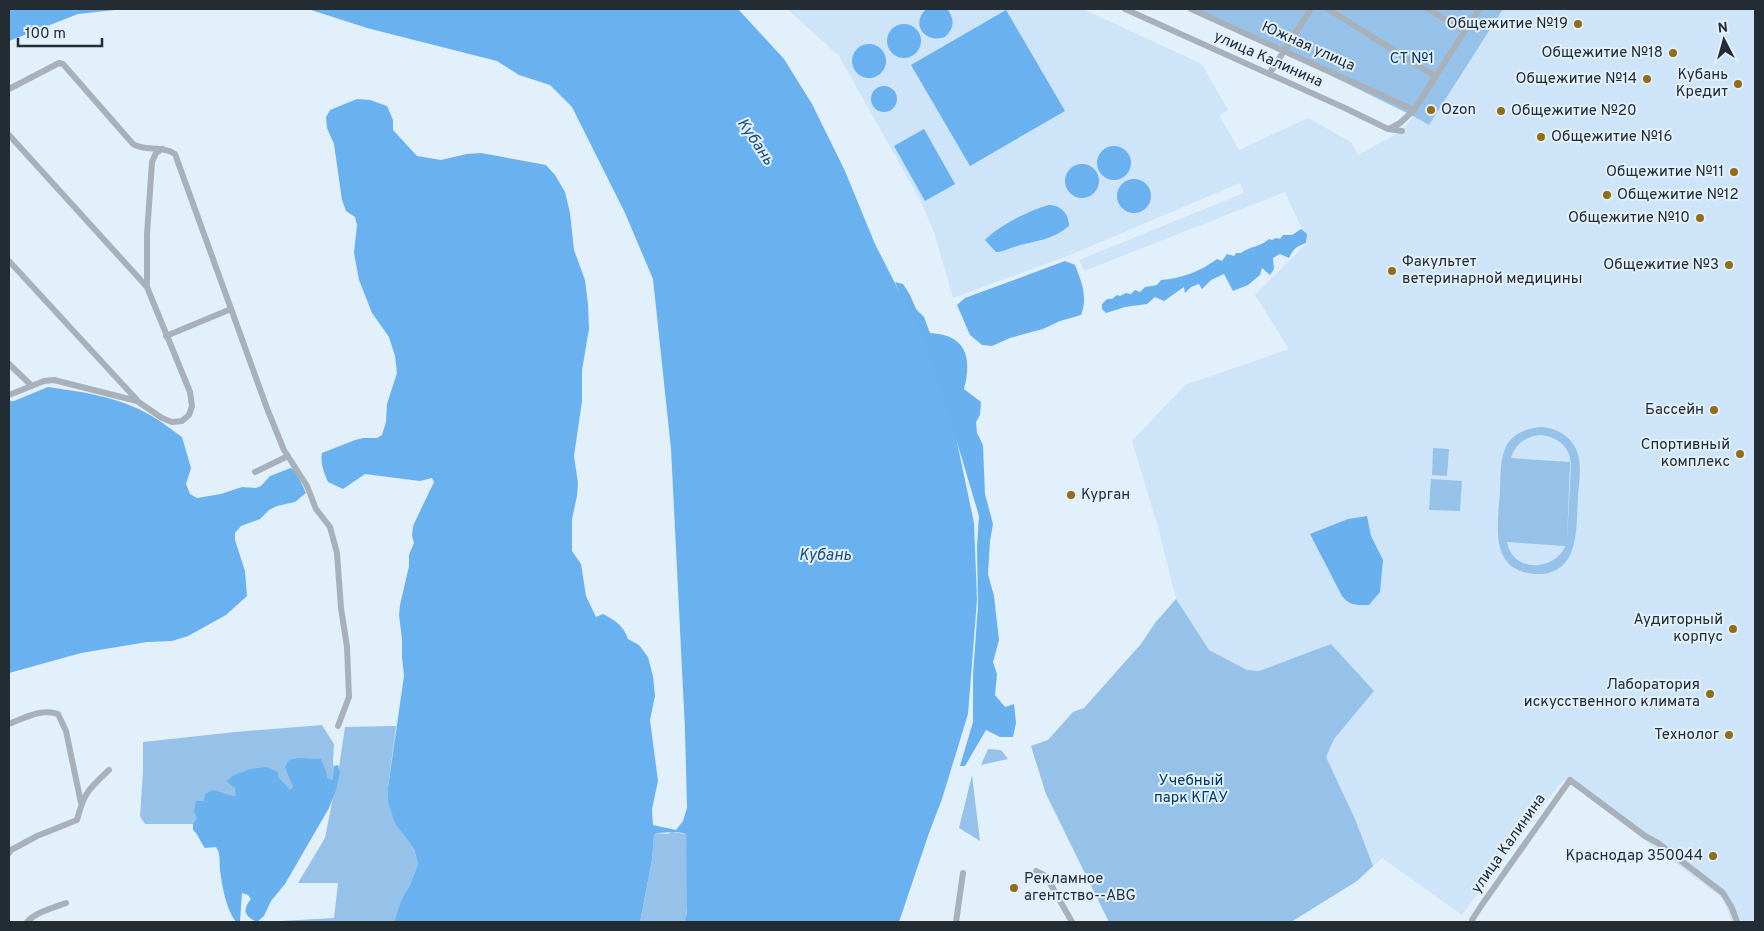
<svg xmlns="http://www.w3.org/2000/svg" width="1764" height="931" viewBox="0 0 1764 931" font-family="Overpass,sans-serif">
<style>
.built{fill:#cee4f9}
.green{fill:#96c2ea;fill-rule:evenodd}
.forest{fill:#69b0ef}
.water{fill:#6ab1f0}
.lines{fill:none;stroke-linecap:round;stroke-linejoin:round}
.minor{stroke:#a8b1ba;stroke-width:6}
.poi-dot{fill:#916d13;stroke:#e2f0fc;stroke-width:2}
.labels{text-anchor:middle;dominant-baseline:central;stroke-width:4;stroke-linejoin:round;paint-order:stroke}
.poi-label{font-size:15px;fill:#232b33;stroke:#e2f0fc;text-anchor:end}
.street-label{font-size:15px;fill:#232b33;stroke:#e2f0fc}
.park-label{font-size:15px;fill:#013a62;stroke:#e2f0fc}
.water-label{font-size:16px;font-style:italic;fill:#1b4e77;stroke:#e2f0fc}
</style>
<rect width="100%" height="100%" fill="#e2f0fc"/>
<path class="built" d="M 787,9 L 1083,9 L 1202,64 L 1228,110 L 1219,115 L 1239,150 L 1308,118 L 1351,142 L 1358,155 L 1402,131 L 1413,116 L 1429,125 L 1503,9 L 1755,9 L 1755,922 L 1732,922 L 1722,898 L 1565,780 L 1558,786 L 1462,915 L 1382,858 L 1357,881 L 1291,922 L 1109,922 L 1046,794 L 1031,746 L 1048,740 L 1073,712 L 1084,708 L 1141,644 L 1155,623 L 1176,599 L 1159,531 L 1132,441 L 1185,385 L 1289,349 L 1255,295 L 1308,242 L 1285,192 L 1084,271 L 1079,260 L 1244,193 L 1240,183 L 1070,255 L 953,298 L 934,232 L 920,200 L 839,56 Z"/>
<path class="green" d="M 1185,9 L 1503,9 L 1429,125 L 1413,116 L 1283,52 Z
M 1541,427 C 1555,428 1568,434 1575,447 C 1583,462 1579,480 1578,496 C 1576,527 1581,576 1535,574 C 1488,571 1498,523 1500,492 C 1501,476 1499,457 1508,443 C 1516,432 1528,428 1541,427 ZM 1541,435 C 1559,437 1571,448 1571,466 L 1567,541 L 1570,462 L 1511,458 C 1515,444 1526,436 1541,435 ZM 1507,542 L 1565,546 L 1565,547 C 1553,572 1512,572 1507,542 Z
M 1433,448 L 1449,449 L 1447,476 L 1432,475 Z
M 1431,479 L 1462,481 L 1460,511 L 1429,510 Z
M 1176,599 L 1209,650 L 1247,670 L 1259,671 L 1331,644 L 1374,691 L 1334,739 L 1326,757 L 1355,819 L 1373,866 L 1357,881 L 1291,922 L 1109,922 L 1046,794 L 1031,746 L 1048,740 L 1073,712 L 1084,708 L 1141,644 L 1155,623 Z
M 322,725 L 334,744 L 333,763 L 337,781 L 345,727 L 396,726 L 388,787 L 406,838 L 414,849 L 418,864 L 409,887 L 401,900 L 394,922 L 279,922 L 280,921 L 334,918 L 338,883 L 298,883 L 325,838 L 335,787 L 193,824 L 145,824 L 140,816 L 143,771 L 143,742 L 235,732 Z
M 988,749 L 1001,750 L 1008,759 L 981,765 Z
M 972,775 L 980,841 L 959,828 Z
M 671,832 L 686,834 L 688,894 L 686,922 L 640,922 L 652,860 L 654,835 L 656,833 L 668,834 Z"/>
<path class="forest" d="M 1301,229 L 1307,234 L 1306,243 C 1297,246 1293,249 1289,258 L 1280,254 L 1273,258 L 1274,269 L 1270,275 L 1262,268 L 1260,275 L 1248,285 L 1233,291 L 1224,274 L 1211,280 L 1202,289 L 1199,284 L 1191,287 L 1185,293 L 1184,287 L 1164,301 L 1155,297 L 1147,304 L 1125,307 L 1106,313 L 1102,309 L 1102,304 L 1107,299 L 1112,299 L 1117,295 L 1120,296 L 1126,293 L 1131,294 L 1135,290 L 1140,292 L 1145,287 L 1157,285 L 1161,280 C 1180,279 1201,271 1217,259 L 1222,261 L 1227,254 L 1234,256 L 1236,253 L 1241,253 C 1250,246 1261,247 1269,239 L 1272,240 L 1276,238 L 1280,239 L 1283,235 L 1292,235 Z
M 1065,261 L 1075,265 C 1082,283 1088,297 1081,315 L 1060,321 L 1043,329 L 1010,338 L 992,346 L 982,345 L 970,335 L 957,305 L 965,298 Z
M 895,282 L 903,284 L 910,295 L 916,309 L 924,317 L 930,333 C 967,335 972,358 964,389 L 981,402 L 980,415 L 976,422 L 977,433 L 983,445 L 985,494 L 993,524 L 990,541 L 988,574 L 994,596 L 999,640 L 993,662 L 997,674 L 995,695 L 1005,707 L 1014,704 L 1016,723 L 1013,737 L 1000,737 L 986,730 L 965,766 L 960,766 L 973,722 L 973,674 L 978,606 L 977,546 L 979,516 L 957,442 L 929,363 Z
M 1367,516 L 1371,536 L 1383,560 L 1380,592 L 1369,605 C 1356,605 1350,606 1342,596 L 1310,534 L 1348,519 Z
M 298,758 L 321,759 L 326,771 L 327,778 L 333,780 L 334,766 L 338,765 L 340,773 L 336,790 L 329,808 L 285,884 L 271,901 L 264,916 L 257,922 C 244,916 242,910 251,899 L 248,895 L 242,893 L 240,922 L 236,922 C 226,909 222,886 220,870 C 219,861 221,854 216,847 L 205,848 C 200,842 199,835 193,830 L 193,824 L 197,819 L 194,811 L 196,801 L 204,801 L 205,794 L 212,790 C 220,791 227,796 236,796 L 235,788 L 226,781 L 234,775 L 251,769 L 266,767 L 278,772 L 278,777 L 290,790 L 293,787 L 285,767 L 289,760 Z"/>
<path class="water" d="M 9,9 L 124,9 L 78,14 L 9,41 Z
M 308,9 L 738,9 L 784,59 L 812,104 L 845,171 L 875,244 L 924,340 L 953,423 L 974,523 L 977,600 L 968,714 L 942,799 L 929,833 L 899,922 L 685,922 L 687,912 L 686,829 L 686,834 C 676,831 667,833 656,833 L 654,835 L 652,860 L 640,922 L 394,922 L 401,900 L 409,887 L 418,864 L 414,849 L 395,823 L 388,802 L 388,787 L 404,676 L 402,657 L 402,639 L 399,615 L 400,605 L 409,566 L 409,555 L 414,543 L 412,536 L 413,526 L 434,482 L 432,478 L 420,481 L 365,474 L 343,489 L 328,482 C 324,472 320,464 322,453 L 355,440 L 363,438 L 377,438 L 382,435 L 386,422 L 387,404 L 397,373 L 395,356 L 389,337 L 372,313 L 359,280 L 354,253 L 357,225 L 355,217 L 346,211 L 342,200 L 334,144 L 327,128 L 326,117 L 330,110 L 357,99 L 370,100 L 387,106 L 393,120 L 393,130 L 417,156 L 441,160 L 467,154 L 481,153 L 546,165 L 555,175 L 565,192 L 570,213 L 574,250 L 585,280 L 588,304 L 589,329 L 582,370 L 582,401 L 574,456 L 578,483 L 577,496 L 572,519 L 572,551 L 581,564 L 586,596 L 596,617 L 603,614 C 616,621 623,625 628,639 L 639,645 L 648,657 L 653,676 L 655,696 L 650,720 L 658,781 L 652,809 L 653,825 L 676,830 L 683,821 L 687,808 L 685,730 L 671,449 L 653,279 L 625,213 L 572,107 L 550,85 L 519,75 L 497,61 L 367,28 Z
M 926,9 L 948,10 C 955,20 954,29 945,37 C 925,44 910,24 926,9 Z
M 1006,10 L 1065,111 L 970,166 L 911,65 Z
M887 41a17 17 0 1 1 34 0a17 17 0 1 1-34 0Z
M852 61a17 17 0 1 1 34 0a17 17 0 1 1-34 0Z
M871 99a13 13 0 1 1 26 0a13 13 0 1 1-26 0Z
M 924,129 L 955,184 L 925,201 L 894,146 Z
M1097 163a17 17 0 1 1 34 0a17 17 0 1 1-34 0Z
M1065 181a17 17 0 1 1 34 0a17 17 0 1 1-34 0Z
M1117 196a17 17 0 1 1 34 0a17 17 0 1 1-34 0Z
M 1049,205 C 1061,205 1069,214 1069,226 C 1050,242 1033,240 1011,248 C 1005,250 1002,252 996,252 L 985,240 C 998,226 1030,210 1049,205 Z
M 48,387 C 83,392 119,397 150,415 C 161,421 172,430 182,437 L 191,468 L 186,484 L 190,494 L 197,498 L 221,494 L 242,487 L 256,488 L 261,486 L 270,476 L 291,468 L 296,472 L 306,493 L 295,502 L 277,506 L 269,510 L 260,519 L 241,526 L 235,533 L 235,540 L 245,571 L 247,596 L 226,615 L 188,636 L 172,641 L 147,642 L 81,653 L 9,673 L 9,401 L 14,401 Z"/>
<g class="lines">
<path class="minor" d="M 1125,9 L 1347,109 L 1388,129 L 1402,131
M 1191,9 L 1414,110
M 1328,9 L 1436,77
M 1428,9 L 1465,31
M 1269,74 L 1311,9
M 9,89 L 59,63 L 63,64 L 133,144 C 145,152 162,145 175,154 L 268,411 L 284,450 L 307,486 L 316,509 L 330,527 L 337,553 L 341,608 L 347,647 L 349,697 L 338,726
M 1389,129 L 1400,123 L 1414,110 L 1479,9
M 9,135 L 147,287 L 147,234 L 152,162 L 156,153 L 162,149
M 9,261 L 137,400
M 166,336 L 231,309
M 9,364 L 32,386
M 9,395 L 44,381 L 54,380 L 137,401 L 162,418 L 172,422 L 182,421 L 189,415 L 192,406 L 190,392 L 147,287
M 255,472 L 288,456
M 9,724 C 24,718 42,708 58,714 L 66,731 L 81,803
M 9,853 L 11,850 L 37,836 L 77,820 C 84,792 89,789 109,770
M 1036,871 L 1046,876 L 1072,922
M 27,922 C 36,912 53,908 66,903
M 956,922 L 963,873
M 1473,922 L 1472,920 L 1481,906 L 1570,780 L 1645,836 L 1658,843 L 1723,893 L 1732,908 L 1737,922"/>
</g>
<g class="poi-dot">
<circle cx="1578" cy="24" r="5"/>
<circle cx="1673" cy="53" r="5"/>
<circle cx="1647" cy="79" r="5"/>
<circle cx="1738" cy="84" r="5"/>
<circle cx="1431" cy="110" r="5"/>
<circle cx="1501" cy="111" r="5"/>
<circle cx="1541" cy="137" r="5"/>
<circle cx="1734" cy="172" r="5"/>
<circle cx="1607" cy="195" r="5"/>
<circle cx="1700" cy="218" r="5"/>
<circle cx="1729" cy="265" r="5"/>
<circle cx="1392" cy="271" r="5"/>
<circle cx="1714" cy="410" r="5"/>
<circle cx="1740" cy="454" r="5"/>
<circle cx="1071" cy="495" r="5"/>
<circle cx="1733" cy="629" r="5"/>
<circle cx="1710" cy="694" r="5"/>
<circle cx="1729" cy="735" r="5"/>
<circle cx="1713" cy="856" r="5"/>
<circle cx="1014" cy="888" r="5"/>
</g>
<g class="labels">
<g class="poi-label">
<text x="1568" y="24">Общежитие №19</text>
<text x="1663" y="53">Общежитие №18</text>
<text x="1728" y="75">Кубань<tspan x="1728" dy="17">Кредит</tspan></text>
<text x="1637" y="79">Общежитие №14</text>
<text x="1441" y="110" text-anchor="start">Ozon</text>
<text x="1511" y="111" text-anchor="start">Общежитие №20</text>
<text x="1551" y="137" text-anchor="start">Общежитие №16</text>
<text x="1724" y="172">Общежитие №11</text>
<text x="1617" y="195" text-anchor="start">Общежитие №12</text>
<text x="1690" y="218">Общежитие №10</text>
<text x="1402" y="262" text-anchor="start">Факультет<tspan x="1402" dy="17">ветеринарной медицины</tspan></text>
<text x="1719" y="265">Общежитие №3</text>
<text x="1704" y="410">Бассейн</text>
<text x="1730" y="445">Спортивный<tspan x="1730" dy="17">комплекс</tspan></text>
<text x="1081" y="495" text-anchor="start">Курган</text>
<text x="1723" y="620">Аудиторный<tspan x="1723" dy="17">корпус</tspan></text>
<text x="1700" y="685">Лаборатория<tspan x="1700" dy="17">искусственного климата</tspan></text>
<text x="1719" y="735">Технолог</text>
<text x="1703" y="856">Краснодар 350044</text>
<text x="1024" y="879" text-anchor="start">Рекламное<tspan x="1024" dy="17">агентство--ABG</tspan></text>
</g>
<g class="street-label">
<text transform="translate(1308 47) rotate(24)">Южная улица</text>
<text transform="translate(1268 60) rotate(24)">улица Калинина</text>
<text transform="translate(1509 844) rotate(-55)">улица Калинина</text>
</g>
<g class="park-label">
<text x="1412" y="59">СТ №1</text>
<text x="1191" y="781">Учебный<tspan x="1191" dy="17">парк КГАУ</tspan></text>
</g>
<g class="water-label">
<text transform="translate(755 142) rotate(56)">Кубань</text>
<text x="825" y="556">Кубань</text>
</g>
</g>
<rect width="1764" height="931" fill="none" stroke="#232b33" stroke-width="20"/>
<g transform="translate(1724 40) rotate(354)" stroke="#e2f0fc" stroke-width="4" paint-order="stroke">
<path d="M0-4L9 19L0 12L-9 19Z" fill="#232b33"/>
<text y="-8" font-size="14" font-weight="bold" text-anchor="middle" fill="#232b33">N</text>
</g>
<path d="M18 38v8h84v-8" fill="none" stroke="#232b33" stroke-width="2.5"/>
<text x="25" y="38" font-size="15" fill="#232b33" stroke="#e2f0fc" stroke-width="4" paint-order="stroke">100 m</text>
</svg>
